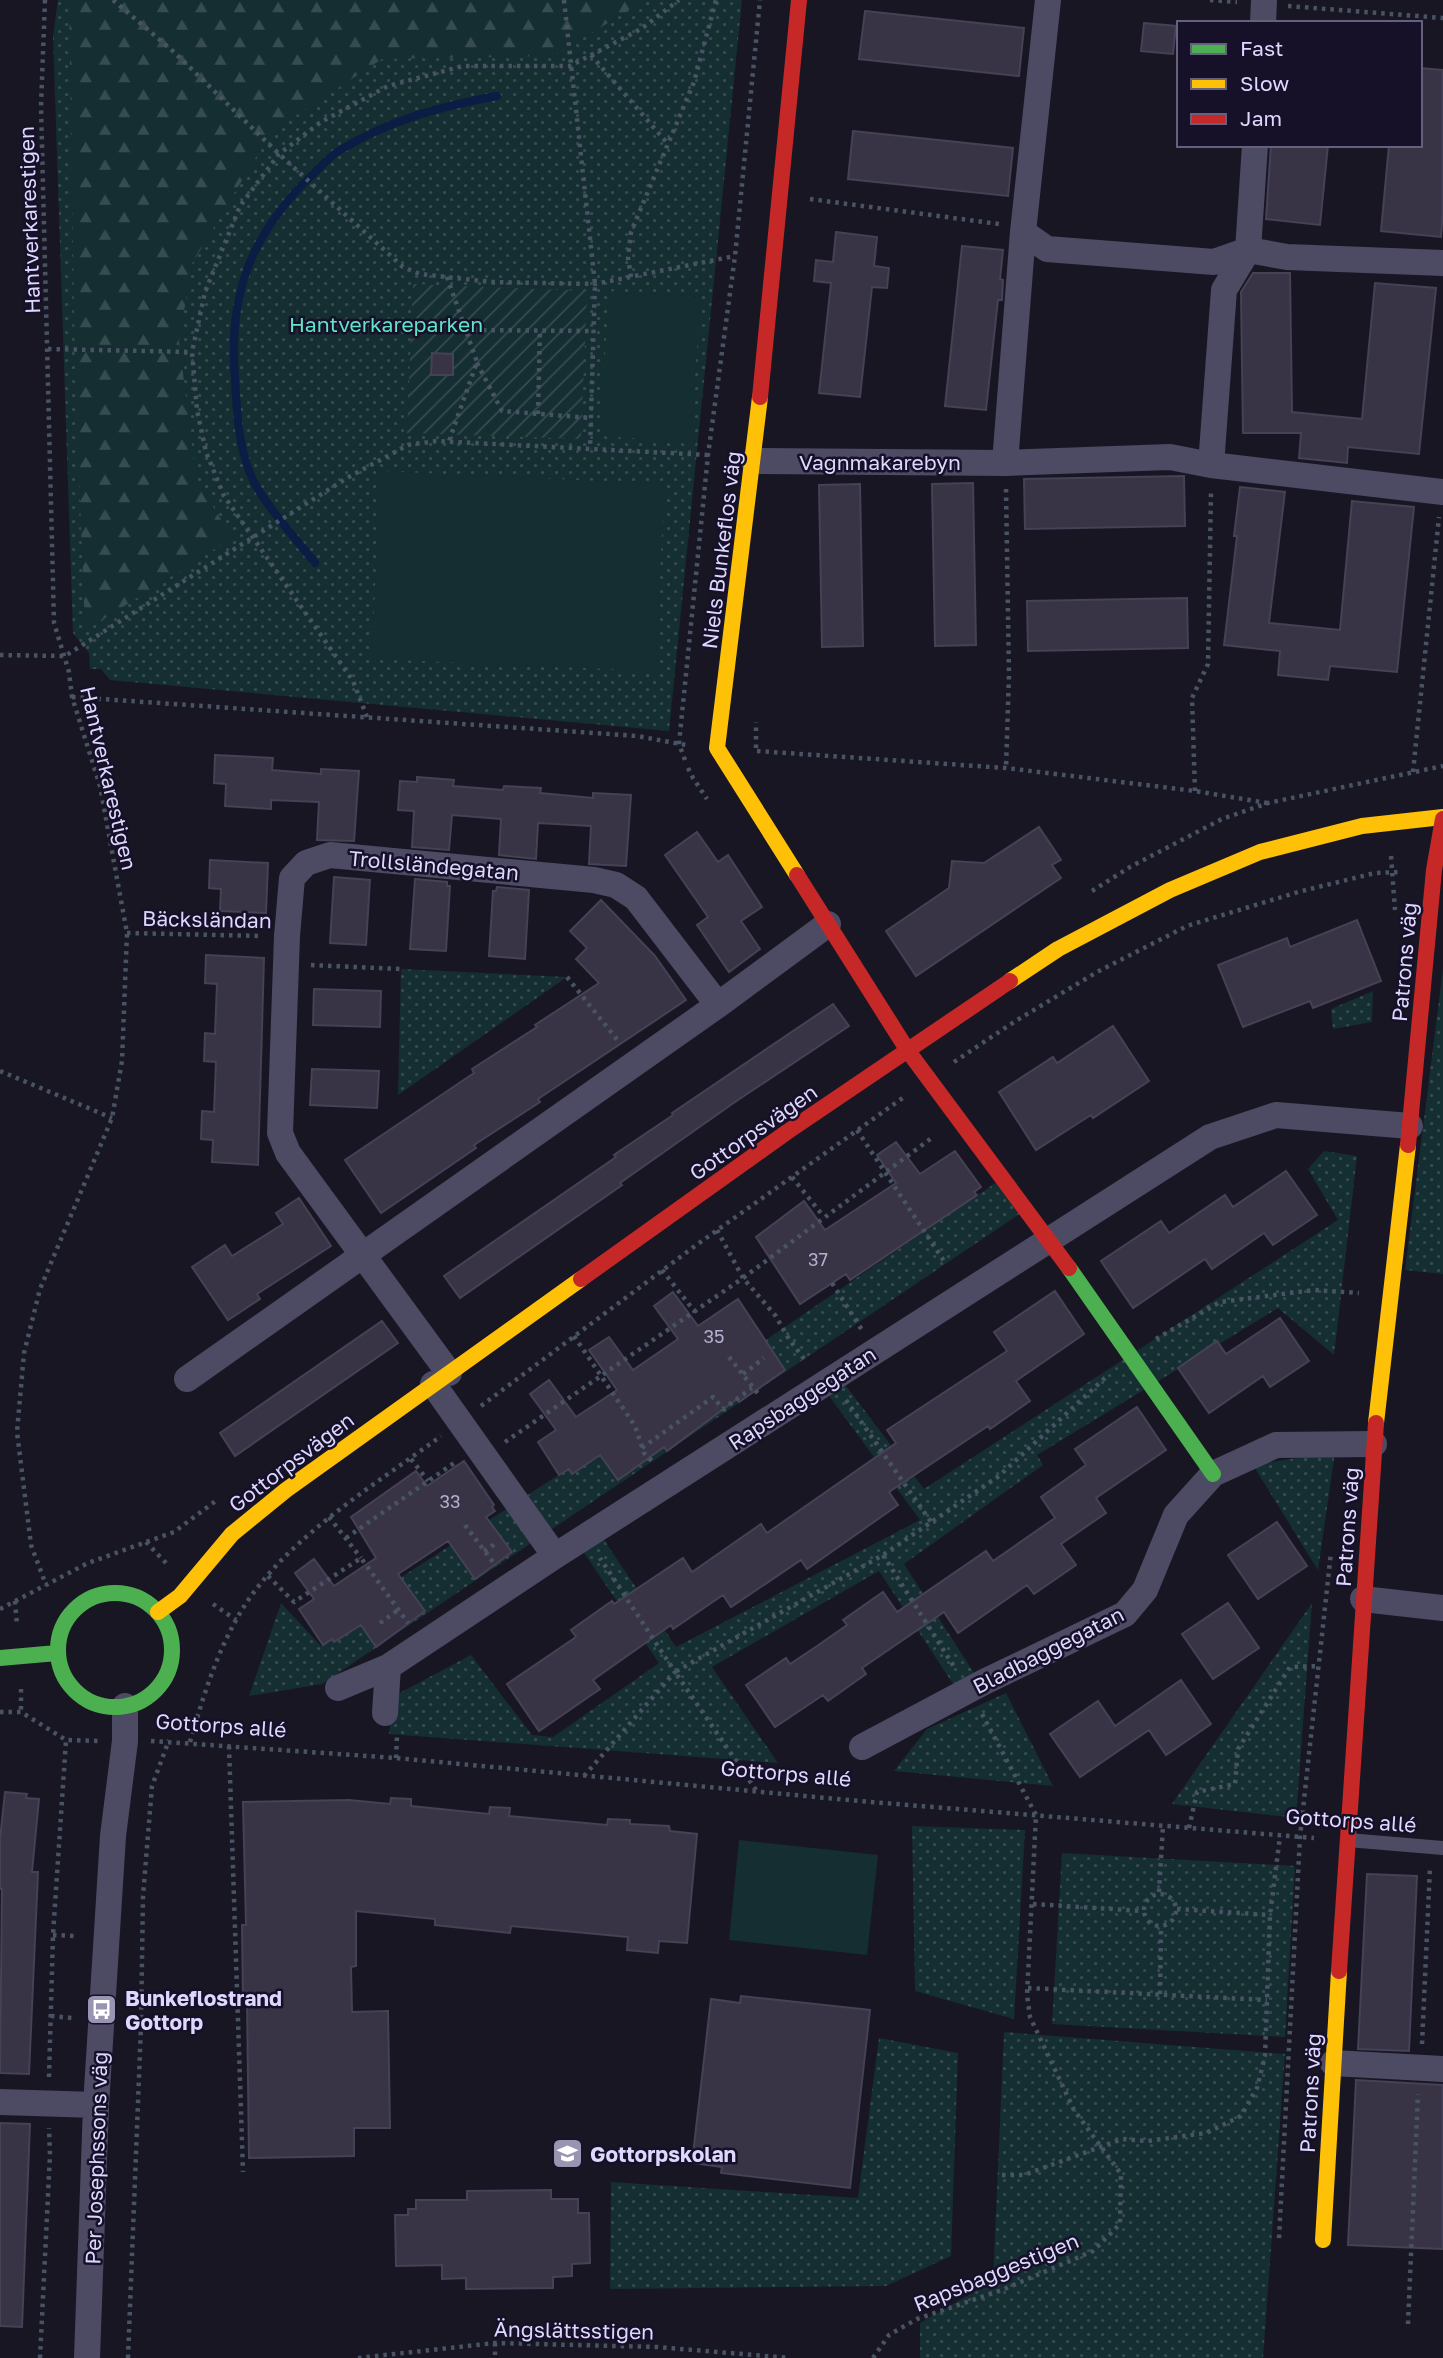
<svg xmlns="http://www.w3.org/2000/svg" width="1443" height="2358" viewBox="0 0 1443 2358" font-family="'Golos Text',sans-serif">
<style>
.grass{fill:url(#grass-dots)}
.forest{fill:url(#forest-firs)}
.garden{fill:url(#garden-furrows)}
.pitch{fill:#142e31}
.lines{fill:none;stroke-linecap:round;stroke-linejoin:round}
.stream{stroke:#0b1c45;stroke-width:8}
.building{fill:#383445;stroke:#454156;stroke-width:2}
.path{stroke:#485464;stroke-width:4.5;stroke-dasharray:3.5 5;stroke-linecap:butt}
.lane{stroke:#4d4a64;stroke-width:14}
.street{stroke:#4d4a64;stroke-width:26}
.fast{stroke:#4caf50;stroke-width:16}
.slow{stroke:#ffc107;stroke-width:16}
.jam{stroke:#c62828;stroke-width:16}
.labels{text-anchor:middle;dominant-baseline:central;stroke-width:5;stroke-linejoin:round;paint-order:stroke}
.number-label{font-size:18px;fill:#b4afd0}
.street-label{font-size:21px;fill:#ded8ff;stroke:#161029}
.park-label{font-size:21px;fill:#61e2c9;stroke:#161029}
.poi-label{font-size:21px;font-weight:bold;fill:#ded8ff;stroke:#161029;text-anchor:start}
</style>
<defs>
<pattern id="grass-dots" width="8" height="8" patternUnits="userSpaceOnUse" patternTransform="scale(1.75)"><rect width="8" height="8" fill="#142e31"/><path d="M2 2h.1M6 6h.1" fill="none" stroke="#364c50" stroke-width="1.8" stroke-linecap="round"/></pattern>
<pattern id="forest-firs" width="22" height="20" patternUnits="userSpaceOnUse" patternTransform="scale(1.75)"><rect width="22" height="20" fill="#142e31"/><path d="M5 1l3.5 6h-7zM16 11l3.5 6h-7z" fill="#364c50"/></pattern>
<pattern id="garden-furrows" width="10" height="10" patternUnits="userSpaceOnUse" patternTransform="scale(1.75)"><rect width="10" height="10" fill="#142e31"/><path d="M-1 1l2-2M0 10L10 0M9 11l2-2" fill="none" stroke="#364c50"/></pattern>
</defs>
<rect width="100%" height="100%" fill="#191623"/>
<path class="grass" d="M 58,0 L 742,0 L 669,731 L 110,680 L 101,669 L 90,669 L 89,653 L 73,633 L 53,36 Z
M 401,969 L 567,977 L 398,1095 Z
M 1443,969 L 1443,1274 L 1405,1270 Z
M 1373,991 L 1372,1022 L 1333,1029 L 1331,1009 Z
M 1324,1151 L 1357,1156 L 1334,1355 L 1278,1308 L 1037,1455 L 1043,1465 L 904,1564 L 976,1676 L 955,1687 L 879,1571 L 712,1667 L 778,1763 L 389,1734 L 394,1696 L 471,1655 L 532,1735 L 553,1737 L 659,1663 L 582,1550 L 602,1537 L 676,1647 L 920,1520 L 827,1393 L 843,1382 L 924,1489 L 1338,1220 L 1308,1169 Z
M 997,1182 L 1021,1213 L 322,1684 L 249,1696 L 281,1603 L 321,1646 L 385,1603 L 397,1580 L 760,1344 Z
M 1335,1452 L 1318,1570 L 1253,1465 Z
M 1312,1603 L 1296,1818 L 1172,1804 Z
M 1006,1693 L 1053,1786 L 894,1771 L 927,1729 Z
M 912,1826 L 1025,1830 L 1014,2019 L 915,1991 Z
M 1062,1853 L 1295,1866 L 1285,2037 L 1052,2024 Z
M 1004,2032 L 1285,2054 L 1263,2358 L 920,2358 L 920,2323 L 993,2281 Z
M 879,2038 L 958,2053 L 951,2256 L 886,2286 L 610,2289 L 611,2182 L 858,2198 Z"/>
<path class="forest" d="M 69,0 L 646,0 L 553,56 L 382,59 L 271,132 L 192,264 L 179,341 L 196,478 L 232,538 L 85,631 L 75,369 Z"/>
<path class="garden" d="M 413,284 L 587,291 L 581,439 L 407,433 Z"/>
<path class="pitch" d="M 609,291 L 700,297 L 691,442 L 600,436 Z
M 380,471 L 664,484 L 656,671 L 372,659 Z
M 739,1840 L 878,1855 L 867,1955 L 729,1940 Z"/>
<g class="lines">
<path class="stream" d="M 315,563 C 297,540 266,506 254,482 C 238,450 237,413 235,378 C 228,295 251,235 310,177 C 320,168 330,155 342,149 C 390,120 442,106 497,96"/>
</g>
<path class="building" d="M 865,11 L 1024,28 L 1019,76 L 859,59 Z
M 1144,23 L 1176,26 L 1173,54 L 1141,51 Z
M 1420,68 L 1443,70 L 1443,210 L 1441,237 L 1381,231 L 1389,145 L 1420,145 Z
M 853,131 L 1013,148 L 1008,196 L 848,179 Z
M 1271,145 L 1328,145 L 1320,225 L 1266,219 Z
M 836,232 L 877,237 L 874,266 L 889,268 L 887,288 L 872,287 L 860,397 L 819,393 L 831,283 L 814,281 L 816,260 L 833,262 Z
M 962,246 L 1003,250 L 1000,279 L 1003,280 L 1002,300 L 998,300 L 986,410 L 945,406 Z
M 1253,273 L 1290,273 L 1292,412 L 1362,419 L 1375,283 L 1436,288 L 1419,454 L 1348,447 L 1347,463 L 1299,458 L 1301,433 L 1243,433 L 1241,292 Z
M 432,353 L 453,354 L 453,375 L 431,375 Z
M 1184,476 L 1185,526 L 1025,529 L 1024,479 Z
M 973,483 L 976,645 L 935,646 L 932,484 Z
M 860,484 L 863,646 L 822,647 L 819,485 Z
M 1240,487 L 1285,492 L 1269,623 L 1340,630 L 1352,501 L 1414,507 L 1397,672 L 1330,666 L 1328,680 L 1278,675 L 1280,651 L 1224,645 L 1237,536 L 1234,536 Z
M 1187,598 L 1188,648 L 1028,651 L 1027,601 Z
M 215,755 L 273,758 L 272,770 L 321,774 L 321,769 L 359,771 L 354,841 L 317,840 L 319,802 L 271,800 L 271,809 L 225,806 L 226,784 L 214,783 Z
M 417,777 L 454,780 L 453,786 L 503,790 L 504,786 L 541,788 L 540,793 L 593,798 L 593,793 L 631,795 L 626,866 L 589,864 L 591,826 L 538,823 L 536,859 L 499,855 L 501,819 L 452,815 L 449,850 L 412,847 L 414,811 L 398,810 L 400,781 L 417,782 Z
M 1039,827 L 1061,860 L 1052,865 L 1061,878 L 916,976 L 886,931 L 949,888 L 952,861 L 984,863 Z
M 697,832 L 718,862 L 728,855 L 762,907 L 741,921 L 760,949 L 729,972 L 697,925 L 708,917 L 665,855 Z
M 210,860 L 268,863 L 266,913 L 220,911 L 221,889 L 209,888 Z
M 334,877 L 370,880 L 366,945 L 330,943 Z
M 415,879 L 447,882 L 447,886 L 450,886 L 446,951 L 410,949 Z
M 497,887 L 529,890 L 525,959 L 489,956 L 493,891 L 496,891 Z
M 601,900 L 655,956 L 686,1000 L 538,1099 L 540,1102 L 474,1145 L 476,1148 L 381,1213 L 345,1160 L 474,1073 L 472,1069 L 537,1027 L 535,1025 L 599,983 L 576,959 L 587,948 L 570,931 Z
M 1357,920 L 1381,981 L 1313,1008 L 1310,1001 L 1243,1027 L 1218,965 L 1287,938 L 1290,947 Z
M 206,955 L 264,958 L 258,1165 L 212,1162 L 213,1140 L 201,1139 L 202,1111 L 214,1112 L 216,1062 L 204,1061 L 205,1033 L 215,1034 L 217,984 L 205,983 Z
M 314,989 L 381,991 L 380,1027 L 313,1025 Z
M 833,1004 L 849,1026 L 735,1102 L 620,1183 L 622,1185 L 460,1298 L 444,1276 L 616,1157 L 614,1155 L 673,1115 L 672,1113 Z
M 1113,1026 L 1149,1081 L 1093,1118 L 1091,1115 L 1036,1150 L 999,1092 L 1053,1057 L 1057,1063 Z
M 312,1069 L 379,1071 L 377,1108 L 310,1105 Z
M 896,1142 L 920,1174 L 955,1151 L 981,1187 L 974,1192 L 977,1195 L 850,1280 L 846,1274 L 800,1304 L 756,1237 L 804,1201 L 825,1230 L 896,1183 L 877,1155 Z
M 1286,1171 L 1317,1215 L 1273,1245 L 1264,1233 L 1212,1269 L 1205,1259 L 1133,1308 L 1101,1261 L 1161,1221 L 1169,1233 L 1225,1195 L 1233,1207 Z
M 299,1198 L 331,1246 L 257,1294 L 260,1299 L 228,1320 L 192,1267 L 225,1245 L 232,1256 L 283,1224 L 276,1213 Z
M 1055,1291 L 1084,1334 L 1016,1381 L 1030,1401 L 990,1429 L 988,1426 L 889,1492 L 898,1505 L 807,1569 L 801,1560 L 731,1607 L 723,1595 L 673,1629 L 671,1625 L 593,1680 L 600,1689 L 539,1731 L 507,1684 L 576,1637 L 571,1630 L 612,1601 L 614,1604 L 683,1558 L 692,1572 L 761,1524 L 767,1533 L 896,1443 L 887,1430 L 1007,1351 L 994,1332 Z
M 673,1292 L 698,1326 L 738,1299 L 785,1370 L 739,1402 L 737,1399 L 667,1451 L 664,1447 L 618,1480 L 600,1455 L 572,1474 L 569,1469 L 559,1475 L 538,1442 L 556,1430 L 530,1394 L 549,1380 L 576,1417 L 617,1390 L 589,1350 L 609,1337 L 633,1370 L 678,1339 L 654,1306 Z
M 1280,1318 L 1309,1361 L 1270,1387 L 1263,1376 L 1209,1413 L 1178,1368 L 1217,1341 L 1226,1354 Z
M 382,1321 L 398,1343 L 235,1456 L 220,1433 Z
M 1137,1407 L 1166,1450 L 1096,1498 L 1106,1513 L 1061,1544 L 1076,1565 L 1034,1594 L 1027,1585 L 958,1633 L 944,1612 L 862,1668 L 866,1674 L 828,1701 L 823,1695 L 775,1727 L 746,1685 L 786,1658 L 790,1664 L 817,1646 L 847,1625 L 843,1620 L 883,1592 L 897,1612 L 986,1551 L 993,1561 L 1055,1518 L 1041,1497 L 1086,1465 L 1075,1449 Z
M 464,1461 L 494,1505 L 492,1507 L 495,1511 L 486,1517 L 512,1552 L 475,1579 L 448,1541 L 398,1574 L 425,1611 L 376,1647 L 361,1625 L 334,1642 L 332,1639 L 323,1645 L 299,1609 L 314,1599 L 295,1573 L 314,1559 L 334,1586 L 376,1558 L 351,1517 L 416,1471 L 427,1486 Z
M 1277,1522 L 1307,1566 L 1258,1599 L 1228,1555 Z
M 1228,1603 L 1259,1648 L 1213,1679 L 1182,1634 Z
M 1181,1680 L 1211,1724 L 1166,1755 L 1149,1730 L 1080,1777 L 1050,1734 L 1098,1701 L 1115,1726 Z
M 5,1792 L 27,1794 L 26,1798 L 39,1799 L 32,1872 L 38,1872 L 29,2074 L 0,2073 L 2,1889 L 0,1889 L 0,1839 Z
M 391,1798 L 411,1799 L 411,1806 L 489,1814 L 490,1807 L 510,1808 L 509,1816 L 607,1825 L 608,1819 L 630,1820 L 630,1824 L 669,1826 L 670,1831 L 697,1834 L 687,1943 L 659,1941 L 658,1953 L 627,1950 L 628,1937 L 511,1926 L 510,1933 L 435,1925 L 435,1919 L 356,1911 L 356,1966 L 351,1967 L 352,2012 L 388,2011 L 390,2128 L 354,2128 L 354,2156 L 249,2158 L 247,1999 L 243,2000 L 242,1925 L 246,1925 L 243,1802 L 349,1800 L 390,1804 Z
M 1367,1874 L 1417,1876 L 1409,2051 L 1358,2049 Z
M 741,1996 L 870,2010 L 850,2188 L 721,2173 L 722,2167 L 692,2163 L 711,1999 L 740,2003 Z
M 1356,2080 L 1443,2085 L 1443,2249 L 1348,2245 Z
M 0,2123 L 30,2124 L 22,2327 L 0,2326 Z
M 551,2190 L 551,2199 L 578,2199 L 578,2213 L 589,2213 L 590,2263 L 572,2264 L 572,2276 L 553,2277 L 553,2288 L 466,2289 L 466,2278 L 442,2279 L 442,2265 L 396,2266 L 395,2215 L 408,2215 L 408,2209 L 416,2209 L 416,2200 L 467,2200 L 467,2191 Z"/>
<g class="lines">
<path class="path" d="M 45,0 L 41,106 L 54,623 L 69,672 L 72,697 L 100,786 L 127,933 L 122,1061 L 112,1118 L 40,1289 L 24,1353 L 17,1432 L 31,1545 L 46,1585
M 113,0 L 174,52 L 279,154 L 403,267 L 420,274 L 491,282 L 595,284 L 735,256
M 564,0 L 595,284 L 590,449
M 1210,0 L 1237,2
M 1288,6 L 1443,18
M 591,55 L 668,144
M 810,199 L 999,224
M 447,277 L 477,362 L 449,441
M 631,277 L 628,258 L 631,232 L 694,82 L 716,0
M 466,330 L 594,331
M 48,349 L 192,352
M 477,363 L 502,411 L 591,418
M 538,414 L 540,330
M 1006,489 L 1009,675 L 1006,768
M 0,655 L 65,656 L 347,478 L 408,445 L 436,441 L 708,455
M 72,697 L 637,736 L 686,745
M 367,717 L 353,681 L 224,496 L 206,452 L 197,410 L 192,352 L 205,292 L 240,206 L 279,154 L 321,122 L 388,86 L 463,66 L 570,66 L 641,29 L 679,0
M 756,748 L 756,722
M 757,751 L 1006,768 L 1195,791 L 1267,803
M 685,760 L 679,744 L 708,455 L 735,256 L 760,0
M 688,768 L 693,778 L 707,799
M 1413,772 L 1439,517
M 1195,791 L 1192,698 L 1208,664 L 1211,491
M 1391,856 L 1395,910
M 1092,891 L 1130,867 L 1222,819 L 1268,803 L 1443,766
M 127,933 L 263,936
M 311,965 L 401,969
M 567,977 L 619,1042
M 954,1062 L 1014,1022 L 1097,972 L 1187,926 L 1298,892 L 1375,873 L 1401,872
M 0,1071 L 112,1118
M 857,1130 L 946,1264
M 792,1177 L 824,1217
M 662,1270 L 695,1312
M 832,1283 L 862,1330
M 574,1336 L 635,1426 L 644,1453 L 652,1461
M 1156,1339 L 1220,1302 L 1314,1290 L 1359,1293
M 729,1357 L 759,1395
M 804,1359 L 789,1339 L 775,1315 L 743,1278 L 933,1137
M 743,1374 L 764,1358
M 846,1400 L 931,1522
M 481,1406 L 695,1246 L 904,1097
M 505,1442 L 743,1278 L 717,1230
M 642,1448 L 713,1397 L 723,1409 L 752,1388
M 411,1459 L 428,1481
M 329,1517 L 361,1558
M 465,1525 L 496,1566
M 346,1538 L 457,1461
M 146,1542 L 167,1564
M 484,1551 L 495,1544
M 883,1555 L 955,1668
M 268,1576 L 294,1602 L 361,1558 L 408,1623
M 15,1601 L 17,1625
M 213,1604 L 236,1620
M 0,1609 L 88,1563 L 174,1532 L 217,1500
M 380,1623 L 398,1610
M 21,1689 L 21,1712
M 0,1712 L 21,1712 L 66,1740 L 101,1741
M 151,1741 L 396,1758 L 859,1801 L 1314,1838
M 190,1742 C 202,1701 214,1660 235,1622 C 276,1544 371,1488 441,1436
M 229,1746 L 243,2172
M 396,1758 L 397,1735
M 584,1776 L 675,1672 L 600,1558
M 756,1790 L 675,1672 L 883,1555 L 999,1476 L 1107,1376
M 1189,1828 L 1197,1792 L 1235,1784 L 1238,1749 L 1290,1667 L 1319,1666
M 1159,1892 L 1163,1826
M1144 1910a16 16 0 1 1 32 0a16 16 0 1 1-32 0Z
M 1033,1904 L 1143,1911
M 1177,1909 L 1270,1915
M 53,1935 L 76,1936
M 1028,1988 L 1267,2000
M 1160,1994 L 1161,1927
M 51,2016 L 72,2018
M 1422,2044 L 1430,1867
M 49,2077 L 53,1935 L 66,1740
M 1002,2175 L 1024,2175 L 1122,2139 L 1148,2141 L 1206,2133 L 1241,2116 L 1257,2088 L 1265,2056 L 1270,1915 L 1280,1836
M 1279,2238 L 1300,1837 L 1331,1552
M 1408,2324 L 1418,2094
M 495,2343 L 495,2358
M 40,2358 L 50,2155 L 49,2128
M 128,2358 L 141,2026 L 143,1896 L 152,1786 L 169,1740
M 358,2358 L 495,2343 L 657,2347 L 790,2358
M 873,2358 L 889,2335 L 917,2319 L 1002,2290 L 1093,2251 L 1120,2224 L 1121,2174 L 1074,2110 L 1030,2017 L 1027,1995 L 1036,1815 L 981,1712"/>
<path class="lane" d="M 1348,1840 L 1443,1848"/>
<path class="street" d="M 1263,23 L 1264,0
M 1023,232 L 1047,249 L 1214,262 L 1248,250 L 1287,257 L 1443,263
M 754,461 L 1005,463 L 1170,457 L 1211,465 L 1443,492
M 1005,463 L 1023,232 L 1048,0
M 1211,465 L 1224,290 L 1248,250 L 1255,145
M 449,1373 L 288,1153 L 280,1133 L 287,936 L 292,878 L 306,863 L 330,855 L 594,880 L 616,885 L 636,898 L 718,1005
M 187,1379 L 718,1005 L 828,924
M 433,1384 L 555,1556
M 1363,1599 L 1443,1608
M 338,1688 L 388,1667
M 385,1713 L 388,1667 L 555,1556 L 1210,1137 L 1276,1115 L 1410,1126
M 862,1747 L 984,1682 L 1125,1614 L 1145,1590 L 1176,1515 L 1213,1474 L 1276,1445 L 1374,1444
M 1333,2063 L 1443,2069
M 0,2102 L 96,2105
M 87,2358 L 96,2105 L 113,1836 L 125,1741 L 125,1706"/>
<path class="fast" d="M 1069,1268 L 1213,1474
M58 1650a57 57 0 1 1 114 0a57 57 0 1 1-114 0Z
M 0,1658 L 57,1653"/>
<path class="slow" d="M 760,397 L 717,748 L 797,875
M 1010,981 L 1058,949 L 1170,890 L 1260,852 L 1362,826 L 1443,817
M 1376,1423 L 1408,1145
M 158,1612 L 180,1596 L 232,1534 L 286,1490 L 581,1279
M 1323,2240 L 1339,1971"/>
<path class="jam" d="M 760,397 L 799,0
M 797,875 L 908,1051 L 1069,1268
M 1408,1145 L 1434,870 L 1443,819
M 581,1279 L 787,1132 L 1010,981
M 1339,1971 L 1376,1423"/>
</g>
<defs>
<symbol id="bus-square" viewBox="-11 -11 22 22"><rect x="-9" y="-9" width="18" height="18" rx="4" fill="#9994b2" stroke="#161029"/><path d="M-5-6H5V4H4V6H2V4H-2V6H-4V4H-5ZM-3.5-4V0h7V-4ZM-3.5 1.2v1.5H-2V1.2ZM2 1.2v1.5H3.5V1.2Z" fill="#fff"/></symbol>
<symbol id="school-square" viewBox="-11 -11 22 22"><rect x="-9" y="-9" width="18" height="18" rx="4" fill="#9994b2" stroke="#161029"/><path d="M0-5L7-2L0 1L-7-2ZM-4 1L0 2.5L4 1V4Q0 6-4 4Z" fill="#fff"/></symbol>
</defs>
<g fill-rule="evenodd">
<use href="#bus-square" x="84" y="1992" width="35" height="35"/>
<use href="#school-square" x="550" y="2136" width="35" height="35"/>
</g>
<g class="labels">
<g class="number-label">
<text x="818" y="1259">37</text>
<text x="714" y="1336">35</text>
<text x="450" y="1501">33</text>
</g>
<g class="street-label">
<text transform="translate(29 220) rotate(-92)">Hantverkarestigen</text>
<text x="880" y="462">Vagnmakarebyn</text>
<text transform="translate(721 550) rotate(-83)">Niels Bunkeflos väg</text>
<text transform="translate(109 778) rotate(77)">Hantverkarestigen</text>
<text transform="translate(434 865) rotate(5)">Trollsländegatan</text>
<text transform="translate(207 919) rotate(1)">Bäcksländan</text>
<text transform="translate(1404 962) rotate(-85)">Patrons väg</text>
<text transform="translate(753 1132) rotate(-35)">Gottorpsvägen</text>
<text transform="translate(802 1398) rotate(-33)">Rapsbaggegatan</text>
<text transform="translate(291 1462) rotate(-37)">Gottorpsvägen</text>
<text transform="translate(1347 1527) rotate(-86)">Patrons väg</text>
<text transform="translate(1048 1650) rotate(-27)">Bladbaggegatan</text>
<text transform="translate(221 1725) rotate(4)">Gottorps allé</text>
<text transform="translate(786 1773) rotate(5)">Gottorps allé</text>
<text transform="translate(1351 1820) rotate(4)">Gottorps allé</text>
<text transform="translate(1310 2093) rotate(-87)">Patrons väg</text>
<text transform="translate(96 2158) rotate(-88)">Per Josephssons väg</text>
<text transform="translate(996 2272) rotate(-22)">Rapsbaggestigen</text>
<text transform="translate(574 2330) rotate(1)">Ängslättsstigen</text>
</g>
<g class="park-label">
<text x="386" y="324">Hantverkareparken</text>
</g>
<g class="poi-label">
<text x="125" y="1998">Bunkeflostrand<tspan x="125" dy="24">Gottorp</tspan></text>
<text x="590" y="2154">Gottorpskolan</text>
</g>
</g>
<rect x="1177" y="21" width="245" height="126" fill="#161029" stroke="#66607f" stroke-width="2"/>
<rect x="1191" y="44" width="35" height="10" fill="#4caf50" stroke="#66607f" stroke-width="2"/>
<text x="1240" y="56" font-size="21" fill="#ded8ff">Fast</text>
<rect x="1191" y="79" width="35" height="10" fill="#ffc107" stroke="#66607f" stroke-width="2"/>
<text x="1240" y="91" font-size="21" fill="#ded8ff">Slow</text>
<rect x="1191" y="114" width="35" height="10" fill="#c62828" stroke="#66607f" stroke-width="2"/>
<text x="1240" y="126" font-size="21" fill="#ded8ff">Jam</text>
</svg>
